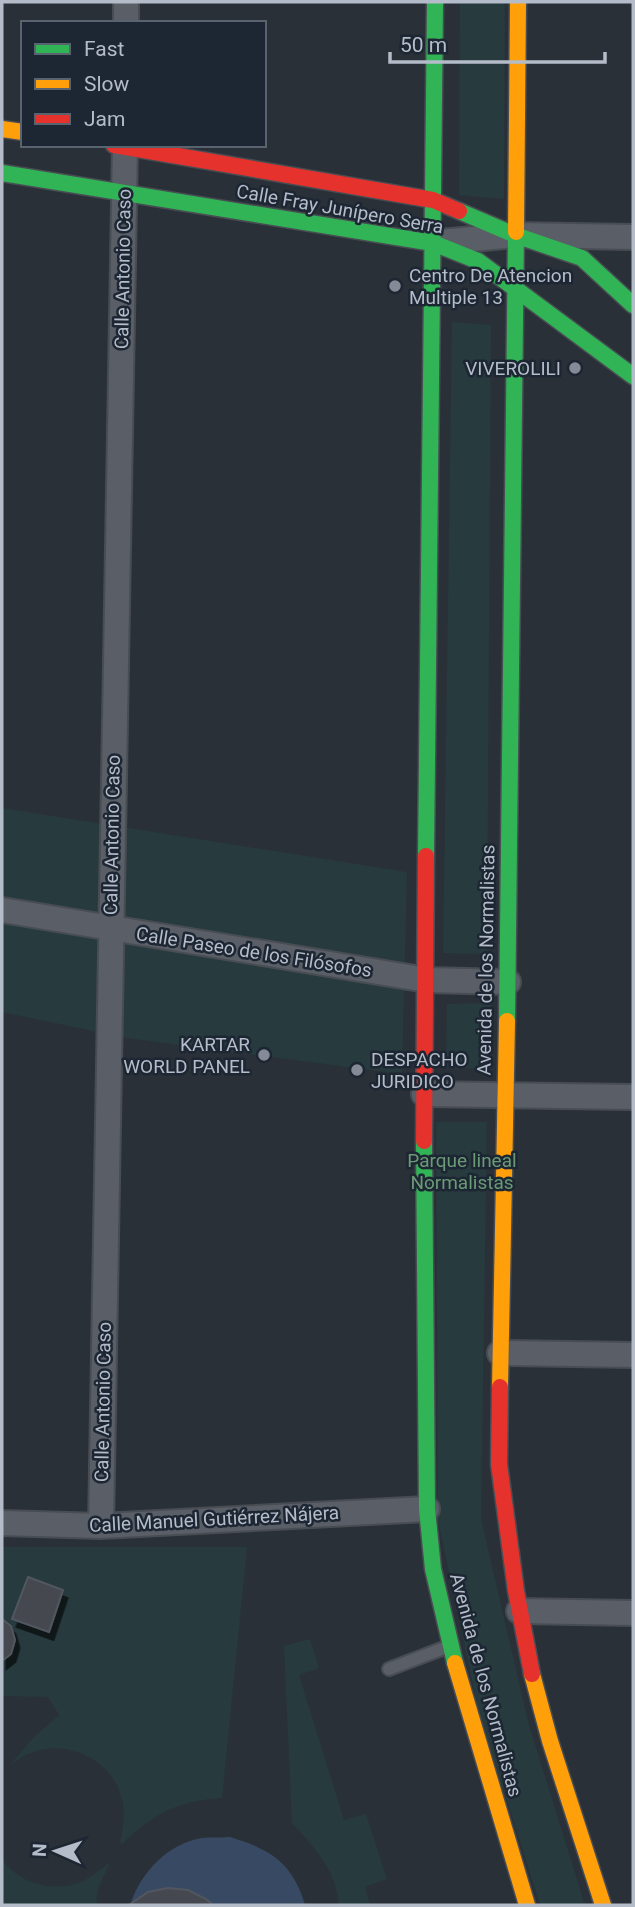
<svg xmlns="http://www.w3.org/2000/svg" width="635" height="1907" viewBox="0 0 635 1907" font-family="Roboto,sans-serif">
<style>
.green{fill:#273a3e}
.water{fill:#384963}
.building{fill:#444950;stroke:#52575f;stroke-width:2;filter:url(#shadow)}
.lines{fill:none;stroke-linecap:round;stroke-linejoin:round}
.lane-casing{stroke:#484c53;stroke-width:16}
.street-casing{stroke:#484c53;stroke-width:28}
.fast-casing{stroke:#484c53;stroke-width:19}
.slow-casing{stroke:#484c53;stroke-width:19}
.jam-casing{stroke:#484c53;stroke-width:19}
.lane{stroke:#5a5e66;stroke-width:12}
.street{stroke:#5a5e66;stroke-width:24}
.fast{stroke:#30b455;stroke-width:16}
.slow{stroke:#ff9f0a;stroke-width:16}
.jam{stroke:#e5322d;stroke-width:16}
.poi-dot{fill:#848b96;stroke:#1d2633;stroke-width:2.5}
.labels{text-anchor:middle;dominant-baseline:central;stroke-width:5;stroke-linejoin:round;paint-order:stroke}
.street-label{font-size:19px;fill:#b4bcc9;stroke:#1d2633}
.poi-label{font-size:19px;fill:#b4bcc9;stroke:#1d2633;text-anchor:start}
.park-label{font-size:19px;fill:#6b9a76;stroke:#1d2633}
</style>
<defs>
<filter id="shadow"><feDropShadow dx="4.5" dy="8" stdDeviation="0" flood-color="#0009"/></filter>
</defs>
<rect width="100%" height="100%" fill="#2a3038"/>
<path class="green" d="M 460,2 L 505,2 L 504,199 L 459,195 Z
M 452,322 L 491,325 L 487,954 L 443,953 Z
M 2,808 L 407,872 L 402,1074 L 127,1038 L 2,1012 Z
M 491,1003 L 489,1068 L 446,1068 L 447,1004 Z
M 436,1122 L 487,1122 L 481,1519 L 529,1725 L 585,1905 L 540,1905 L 479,1713 L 438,1520 Z
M 2,1547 L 247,1547 L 222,1798 C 178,1801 154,1813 122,1844 L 120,1843 C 123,1828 126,1815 122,1800 C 114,1760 66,1737 28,1754 C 22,1756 16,1762 10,1765 L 34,1737 L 59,1715 L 48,1697 L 2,1696 Z
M 310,1639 L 319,1668 L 299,1675 L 344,1820 L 366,1814 L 387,1879 L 365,1887 L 370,1905 L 339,1905 C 336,1870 315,1848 292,1823 L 284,1646 Z
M 2,1859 C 19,1884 55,1894 83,1881 C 93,1876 102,1867 110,1863 L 98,1888 L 96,1905 L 2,1905 Z"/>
<path class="water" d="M 230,1837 C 270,1849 293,1863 305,1905 L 213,1905 C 189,1881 158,1887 131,1903 C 141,1872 169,1843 202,1838 C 211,1837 221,1838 230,1837 Z"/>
<path class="building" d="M 28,1577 L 63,1590 L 49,1632 L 12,1619 Z
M 2,1619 L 11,1626 L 15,1640 L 11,1654 L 2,1661 Z
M 168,1888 L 188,1890 L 206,1899 L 213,1905 L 129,1905 L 148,1892 Z"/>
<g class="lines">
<defs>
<path id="lane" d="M 389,1669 L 447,1647"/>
<path id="street" d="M 126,23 L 126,2
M 441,242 L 515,235 L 633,237
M 2,910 L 427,980 L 508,982
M 424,1094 L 633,1097
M 500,1353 L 633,1355
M 2,1523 L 101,1526 L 427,1509
M 101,1526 L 125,145
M 519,1611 L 633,1613"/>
<path id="fast" d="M 2,173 L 433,243 L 478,261 L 633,376
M 459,211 L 515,235 L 582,258 L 633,305
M 426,856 L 435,2
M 507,1021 L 516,232
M 424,1141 L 427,1509 L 433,1569 L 455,1663"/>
<path id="slow" d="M 2,129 L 23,132
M 516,232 L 518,2
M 500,1387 L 507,1021
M 455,1663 L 527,1905
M 532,1674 L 550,1741 L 603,1905"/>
<path id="jam" d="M 114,145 L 433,200 L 459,211
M 424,1141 L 426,856
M 500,1387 L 499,1464 L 516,1591 L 532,1674"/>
</defs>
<use href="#lane" class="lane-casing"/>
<use href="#street" class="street-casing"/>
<use href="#fast" class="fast-casing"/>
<use href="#slow" class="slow-casing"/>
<use href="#jam" class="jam-casing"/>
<use href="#lane" class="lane"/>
<use href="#street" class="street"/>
<use href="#fast" class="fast"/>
<use href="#slow" class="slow"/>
<use href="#jam" class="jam"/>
</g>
<g class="poi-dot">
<circle cx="395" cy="286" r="7"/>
<circle cx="575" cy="368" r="7"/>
<circle cx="264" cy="1055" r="7"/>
<circle cx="357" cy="1070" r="7"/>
</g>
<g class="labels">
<g class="street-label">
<text transform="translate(340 209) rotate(10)">Calle Fray Junípero Serra</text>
<text transform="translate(123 269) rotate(-89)">Calle Antonio Caso</text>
<text transform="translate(112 835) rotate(-89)">Calle Antonio Caso</text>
<text transform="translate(254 952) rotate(9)">Calle Paseo de los Filósofos</text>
<text transform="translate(486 960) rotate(-89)">Avenida de los Normalistas</text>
<text transform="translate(103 1402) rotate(-89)">Calle Antonio Caso</text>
<text transform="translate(214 1519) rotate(-3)">Calle Manuel Gutiérrez Nájera</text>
<text transform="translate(486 1685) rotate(75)">Avenida de los Normalistas</text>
</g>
<g class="poi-label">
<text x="409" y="275">Centro De Atencion<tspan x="409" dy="22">Multiple 13</tspan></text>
<text x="561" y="368" text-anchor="end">VIVEROLILI</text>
<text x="250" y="1044" text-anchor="end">KARTAR<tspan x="250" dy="22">WORLD PANEL</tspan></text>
<text x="371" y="1059">DESPACHO<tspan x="371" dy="22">JURIDICO</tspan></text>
</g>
<g class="park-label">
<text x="462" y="1160">Parque lineal<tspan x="462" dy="22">Normalistas</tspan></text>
</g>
</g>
<rect width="635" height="1907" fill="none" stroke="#b4bcc9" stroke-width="7"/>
<rect x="21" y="21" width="245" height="126" fill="#1d2633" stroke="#59626f" stroke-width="2"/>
<rect x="35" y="44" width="35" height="10" fill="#30b455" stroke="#59626f" stroke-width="2"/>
<text x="84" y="56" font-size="21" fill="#b4bcc9">Fast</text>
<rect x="35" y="79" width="35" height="10" fill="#ff9f0a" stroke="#59626f" stroke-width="2"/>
<text x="84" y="91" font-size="21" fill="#b4bcc9">Slow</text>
<rect x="35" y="114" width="35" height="10" fill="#e5322d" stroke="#59626f" stroke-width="2"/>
<text x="84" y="126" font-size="21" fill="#b4bcc9">Jam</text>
<g transform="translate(56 1851) rotate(273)" stroke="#1d2633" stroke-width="5" paint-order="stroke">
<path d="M0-5L12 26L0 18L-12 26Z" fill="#b4bcc9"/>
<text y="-10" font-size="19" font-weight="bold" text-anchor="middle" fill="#b4bcc9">N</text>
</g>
<path d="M390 52v10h215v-10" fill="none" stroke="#b4bcc9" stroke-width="3.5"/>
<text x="400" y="52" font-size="21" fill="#b4bcc9" stroke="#1d2633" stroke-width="5" paint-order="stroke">50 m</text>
</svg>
